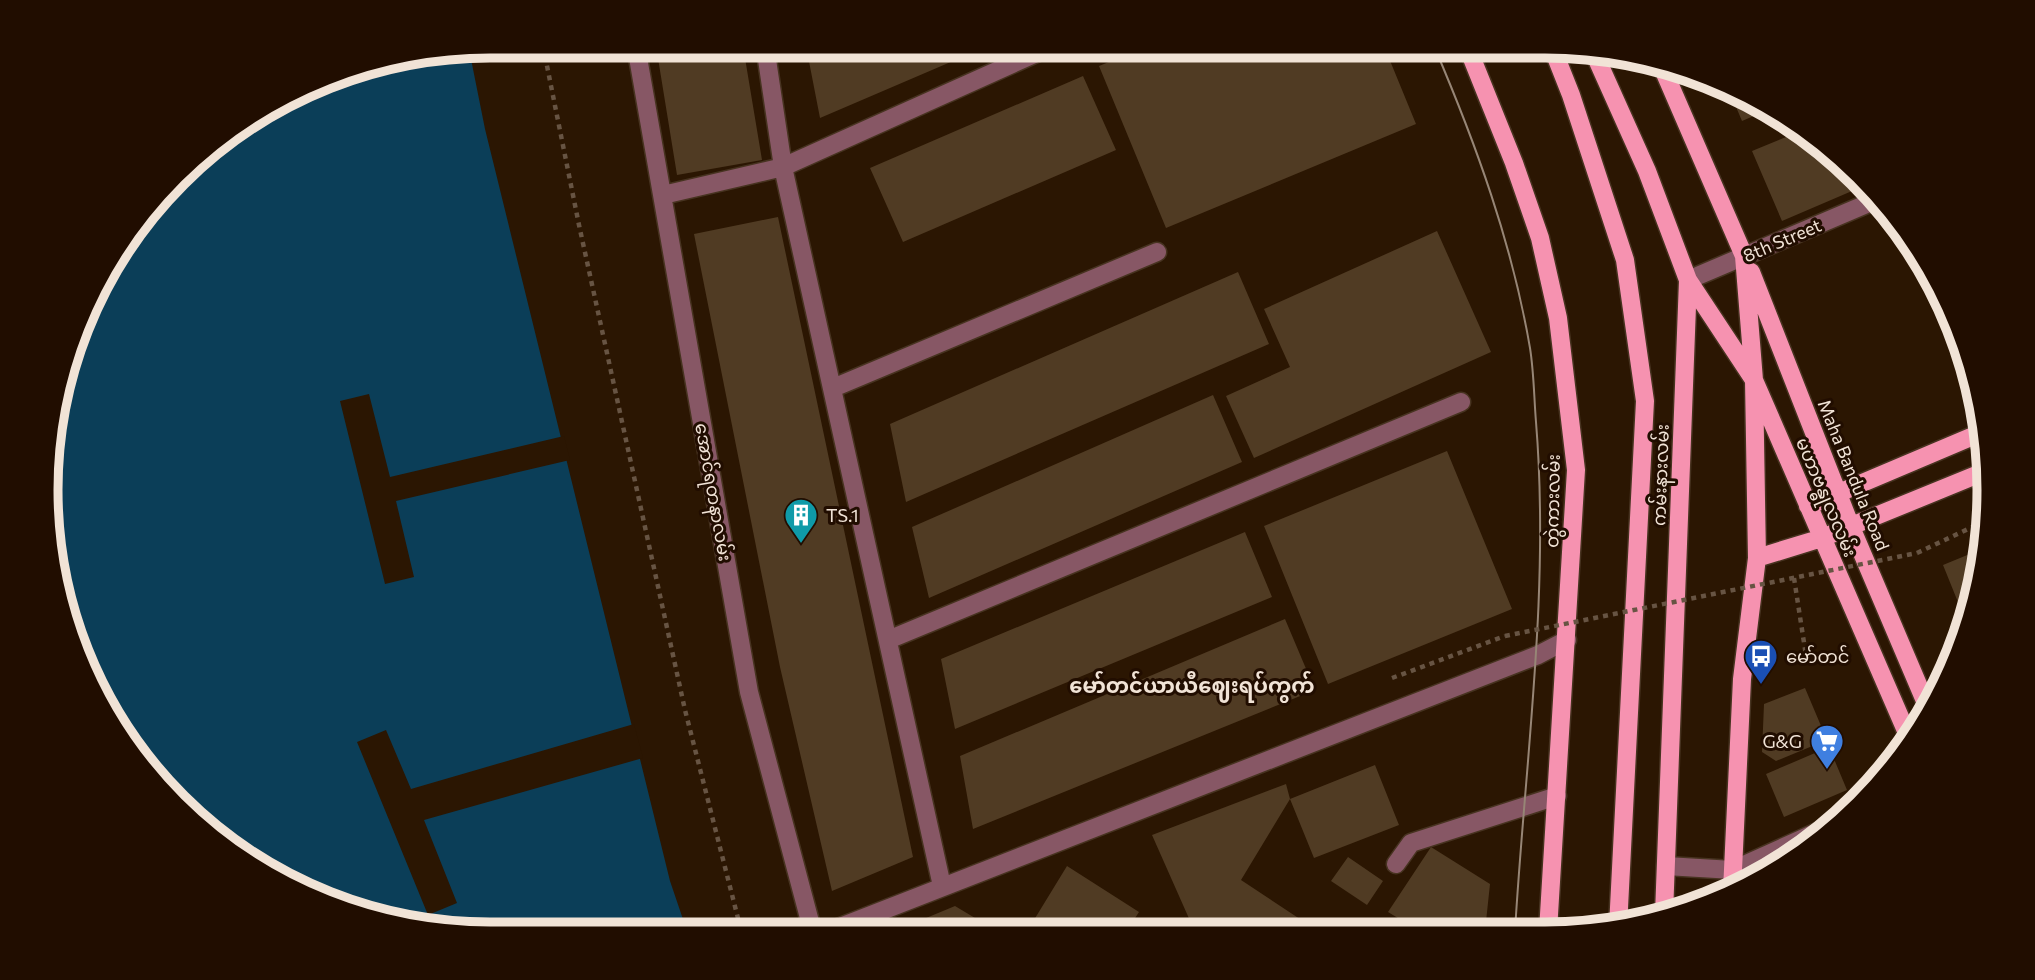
<svg xmlns="http://www.w3.org/2000/svg" width="2035" height="980" viewBox="0 0 2035 980" font-family="Commissioner,'Noto Sans Myanmar',sans-serif">
<style>
.water{fill:#0b3e58}
.pier{fill:#2b1602}
.building{fill:#503b23}
.lines{fill:none;stroke-linecap:round;stroke-linejoin:round}
.minor-casing{stroke:#473320;stroke-width:21}
.major-casing{stroke:#473320;stroke-width:21}
.path{stroke:#675443;stroke-width:4.5;stroke-dasharray:5 5;stroke-linecap:butt}
.minor{stroke:#875765;stroke-width:18}
.major{stroke:#f692b0;stroke-width:18}
.tram{stroke:#978676;stroke-width:2}
.path-bridge{stroke:#675443;stroke-width:4.5;stroke-dasharray:5 5;stroke-linecap:butt}
.labels{text-anchor:middle;dominant-baseline:central;stroke-width:6;stroke-linejoin:round;paint-order:stroke}
.street-label{font-size:18px;fill:#f1e3d6;stroke:#210d00}
.poi-label{font-size:18px;fill:#f1e3d6;stroke:#210d00;text-anchor:start}
.quarter-label{font-size:21px;font-weight:bold;fill:#f1e3d6;stroke:#210d00}
.rim{fill:none;stroke:#f1e3d6;stroke-width:9}
</style>
<rect width="100%" height="100%" fill="#2b1602"/>
<path class="water" d="M 469,49 L 485,129 L 670,881 L 688,934 L 490,934 L 320,900 L 176,805 L 92,687 L 49,548 L 54,403 L 105,267 L 219,138 L 347,69 Z"/>
<path class="pier" d="M 369,394 L 390,477 L 564,436 L 570,460 L 396,501 L 414,577 L 385,584 L 340,401 Z
M 634,724 L 643,758 L 424,820 L 457,903 L 428,915 L 357,742 L 386,730 L 411,789 Z"/>
<path class="building" d="M 656,46 L 743,46 L 762,160 L 677,175 Z
M 806,46 L 988,46 L 820,118 Z
M 1148,46 L 1384,46 L 1416,124 L 1166,228 L 1099,66 Z
M 1083,76 L 1116,150 L 903,242 L 870,168 Z
M 1728,88 L 1735,92 L 1763,112 L 1742,121 Z
M 1796,133 L 1860,176 L 1866,185 L 1782,221 L 1752,151 Z
M 778,217 L 913,857 L 832,891 L 780,667 L 694,234 Z
M 1437,231 L 1491,352 L 1254,458 L 1226,396 L 1290,367 L 1264,309 Z
M 1238,272 L 1269,344 L 906,502 L 890,424 Z
M 1213,395 L 1242,462 L 929,598 L 912,527 Z
M 1447,451 L 1512,609 L 1328,684 L 1264,526 Z
M 1245,532 L 1272,597 L 955,729 L 941,659 Z
M 1977,551 L 1964,617 L 1943,565 Z
M 1285,619 L 1315,690 L 973,829 L 960,756 Z
M 1805,688 L 1827,740 L 1776,761 L 1762,752 L 1764,704 Z
M 1829,747 L 1847,790 L 1784,817 L 1766,774 Z
M 1375,765 L 1399,825 L 1314,858 L 1290,799 Z
M 1286,784 L 1290,799 L 1241,880 L 1315,929 L 1195,932 L 1152,835 Z
M 1431,847 L 1490,884 L 1485,931 L 1419,931 L 1388,912 Z
M 1803,848 L 1804,849 L 1751,880 L 1751,871 Z
M 1348,857 L 1383,881 L 1367,905 L 1331,881 Z
M 1067,866 L 1139,912 L 1126,932 L 1026,933 Z
M 955,906 L 995,930 L 993,933 L 890,933 Z"/>
<g class="lines">
<defs>
<path id="minor" d="M 636,46 L 749,692 L 813,933
M 765,46 L 783,167 L 942,886
M 663,195 L 783,167 L 1052,46
M 1688,280 L 1876,200
M 833,388 L 1157,252
M 888,640 L 1461,402
M 1396,864 L 1411,843 L 1557,796
M 1666,866 L 1733,870 L 1835,824
M 825,933 L 1538,655 L 1567,640"/>
<path id="major" d="M 1467,46 L 1514,163 L 1540,238 L 1558,318 L 1576,470 L 1548,931
M 1552,47 L 1571,95 L 1625,260 L 1645,401 L 1618,927
M 1595,55 L 1647,171 L 1688,280 L 1664,914
M 1663,69 L 1744,256 L 1754,380 L 1757,558 L 1742,679 L 1732,891
M 1751,272 L 1851,527 L 1928,708
M 1688,280 L 1754,380 L 1910,740
M 1808,506 L 1978,434
M 1757,558 L 1822,538 L 1986,471"/>
</defs>
<use href="#minor" class="minor-casing"/>
<use href="#major" class="major-casing"/>
<path class="path" d="M 543,46 L 579,225 L 685,710 L 742,934
M 1917,553 L 1983,522
M 1794,578 L 1807,662
M 1392,678 L 1505,636"/>
<use href="#minor" class="minor"/>
<use href="#major" class="major"/>
<path class="tram" d="M 1434,46 C 1476,144 1512,243 1530,348 C 1534,373 1534,398 1536,422 C 1550,593 1525,761 1515,931"/>
<path class="path-bridge" d="M 1505,636 L 1917,553"/>
</g>
<defs>
<symbol id="building-pin" viewBox="-11 -11 22 30"><path d="M0 17L-7.5 6A9.5 9.5 0 1 1 7.5 6Z" fill="#0f9aa8" stroke="#210d00"/><path d="M-4-6H4V6H1V3H-1V6H-4ZM-2.5-4.3h1.7v1.8h-1.7ZM.8-4.3h1.7v1.8H.8ZM-2.5-1h1.7V.8h-1.7ZM.8-1h1.7V.8H.8Z" fill="#fff"/></symbol>
<symbol id="bus-pin" viewBox="-11 -11 22 30"><path d="M0 17L-7.5 6A9.5 9.5 0 1 1 7.5 6Z" fill="#1a4fb4" stroke="#210d00"/><path d="M-5-6H5V4H4V6H2V4H-2V6H-4V4H-5ZM-3.5-4V0h7V-4ZM-3.5 1.2v1.5H-2V1.2ZM2 1.2v1.5H3.5V1.2Z" fill="#fff"/></symbol>
<symbol id="supermarket-pin" viewBox="-11 -11 22 30"><path d="M0 17L-7.5 6A9.5 9.5 0 1 1 7.5 6Z" fill="#3f7fe0" stroke="#210d00"/><path d="M-6-5.5h2.5l.6 2H6L4.5 2H-2.5L-4.4-4H-6ZM-1.5 3.2a1.3 1.3 0 1 0 .1 0ZM3 3.2a1.3 1.3 0 1 0 .1 0Z" fill="#fff"/></symbol>
</defs>
<g fill-rule="evenodd">
<use href="#building-pin" x="782" y="496" width="38" height="52"/>
<use href="#bus-pin" x="1742" y="637" width="38" height="52"/>
<use href="#supermarket-pin" x="1808" y="722" width="38" height="52"/>
</g>
<g class="labels">
<g class="street-label">
<text transform="translate(1782 240) rotate(-23)">8th Street</text>
<text transform="translate(1660 475) rotate(-88)">ကမ်းနားလမ်း</text>
<text transform="translate(1854 475) rotate(68)">Maha Bandula Road</text>
<text transform="translate(714 492) rotate(80)">အောင်ရတနာလမ်း</text>
<text transform="translate(1827 497) rotate(67)">မဟာဗန္ဓုလလမ်း</text>
<text transform="translate(1552 501) rotate(-89)">တွဲကားလမ်း</text>
</g>
<g class="poi-label">
<text x="826" y="515">TS.1</text>
<text x="1786" y="656">မော်တင်</text>
<text x="1802" y="741" text-anchor="end">G&amp;G</text>
</g>
<g class="quarter-label">
<text x="1192" y="684">မော်တင်ယာယီဈေးရပ်ကွက်</text>
</g>
</g>
<path d="M0 0H2035V980H0ZM490 58H1545A432 432 0 0 1 1977 490V490A432 432 0 0 1 1545 922H490A432 432 0 0 1 58 490V490A432 432 0 0 1 490 58Z" fill="#210d00" fill-rule="evenodd"/>
<path class="rim" d="M490 58H1545A432 432 0 0 1 1977 490V490A432 432 0 0 1 1545 922H490A432 432 0 0 1 58 490V490A432 432 0 0 1 490 58Z"/>
</svg>
